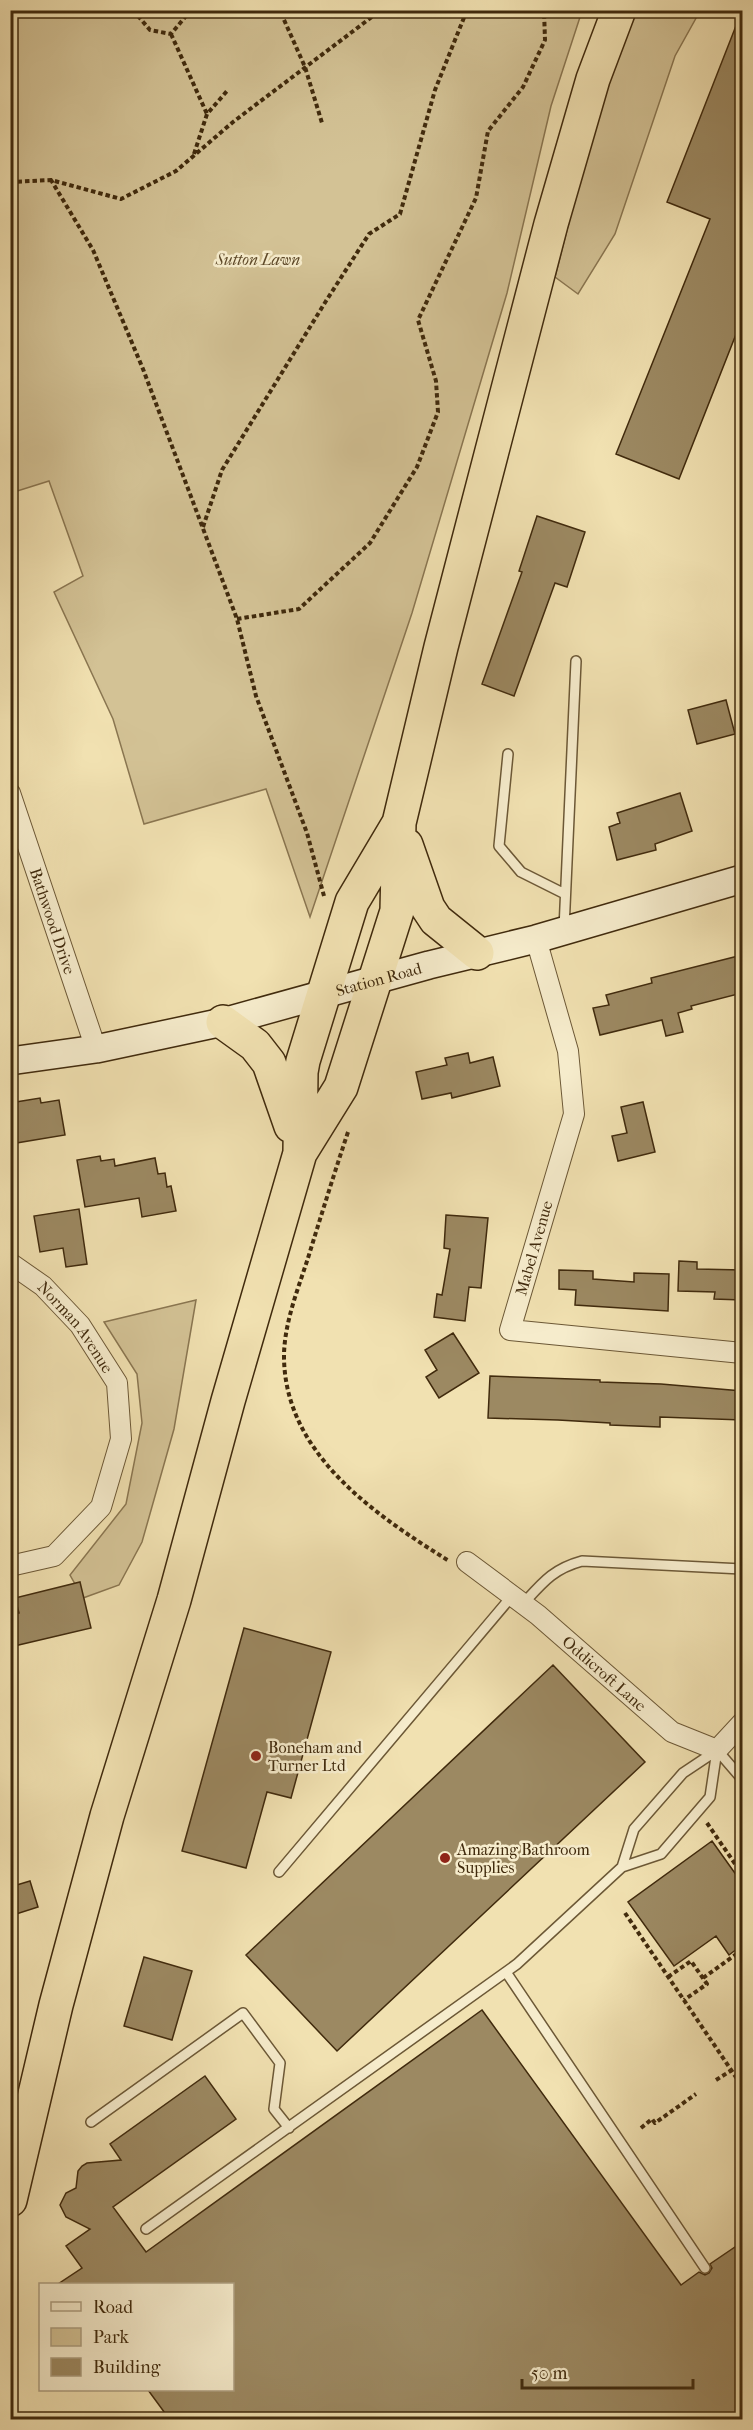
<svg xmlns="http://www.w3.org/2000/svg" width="753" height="2430" viewBox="0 0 753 2430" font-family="'IM FELL French Canon',serif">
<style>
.green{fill:#d3c295;stroke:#8a7651;stroke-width:1.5}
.building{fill:#9c8962;stroke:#402a0d;stroke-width:1.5}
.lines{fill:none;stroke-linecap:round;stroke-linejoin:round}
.lane-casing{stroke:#6c5836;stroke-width:12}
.street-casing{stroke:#6c5836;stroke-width:22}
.secondary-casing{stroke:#402a0d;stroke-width:30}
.highway-casing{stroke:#402a0d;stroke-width:36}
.path{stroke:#402a0d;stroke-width:4;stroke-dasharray:4.5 3;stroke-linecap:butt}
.lane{stroke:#f6eccc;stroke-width:9}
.street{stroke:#f6eccc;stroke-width:20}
.secondary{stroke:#f6eccc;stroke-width:27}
.highway{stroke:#f1e1b1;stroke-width:33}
.poi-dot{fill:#8f2418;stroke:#f6eccc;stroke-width:2}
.labels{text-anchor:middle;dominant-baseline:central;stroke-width:5;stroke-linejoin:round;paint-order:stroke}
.park-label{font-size:16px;font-style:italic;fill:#5d4828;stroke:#f6eccc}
.street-label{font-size:16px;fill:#402a0d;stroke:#f6eccc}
.poi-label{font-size:16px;fill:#402a0d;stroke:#f6eccc;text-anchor:start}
</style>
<rect width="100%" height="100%" fill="#f1e1b1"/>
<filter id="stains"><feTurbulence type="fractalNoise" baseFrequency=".00333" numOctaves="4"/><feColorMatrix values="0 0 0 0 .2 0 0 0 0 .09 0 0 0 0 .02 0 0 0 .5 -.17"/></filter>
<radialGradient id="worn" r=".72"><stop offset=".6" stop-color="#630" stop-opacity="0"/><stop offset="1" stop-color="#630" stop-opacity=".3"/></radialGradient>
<path class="green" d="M 10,11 L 582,11 L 551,106 L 507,293 L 412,613 L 310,917 L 266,789 L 144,824 L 113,719 L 54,592 L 83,576 L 49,481 L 11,493 Z
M 633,11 L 700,11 L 675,56 L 615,234 L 578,294 L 555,277 L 588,148 Z
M 196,1300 L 174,1429 L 142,1542 L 119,1585 L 83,1598 L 70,1575 L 126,1504 L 142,1423 L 137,1374 L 104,1322 Z"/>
<path class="building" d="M 741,13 L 742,319 L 679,479 L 616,454 L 710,219 L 667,202 Z
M 537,516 L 585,532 L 567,587 L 555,583 L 514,696 L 482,684 L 522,572 L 519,571 Z
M 726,700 L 735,734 L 697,744 L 688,710 Z
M 680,793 L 692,831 L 655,844 L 656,850 L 617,860 L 609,827 L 620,823 L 617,813 Z
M 742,955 L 742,993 L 691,1006 L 692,1009 L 678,1013 L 683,1032 L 666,1036 L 662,1020 L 600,1035 L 593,1008 L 609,1005 L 606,995 L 652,983 L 651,978 Z
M 468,1053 L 470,1063 L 493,1057 L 500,1086 L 452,1098 L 451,1093 L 422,1099 L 416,1072 L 447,1065 L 445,1058 Z
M 40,1098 L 41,1103 L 59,1100 L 65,1135 L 10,1144 L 10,1103 Z
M 643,1102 L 655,1152 L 618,1161 L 612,1136 L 627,1133 L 621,1107 Z
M 100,1156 L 101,1161 L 114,1159 L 115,1166 L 155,1158 L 158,1174 L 165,1173 L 167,1187 L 171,1186 L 176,1211 L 142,1217 L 139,1198 L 85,1207 L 77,1160 Z
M 79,1209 L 87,1264 L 66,1267 L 63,1248 L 40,1252 L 34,1216 Z
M 446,1215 L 488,1218 L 481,1288 L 469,1287 L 465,1321 L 434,1317 L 437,1294 L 442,1295 L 450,1249 L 444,1248 Z
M 679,1261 L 697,1262 L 697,1269 L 742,1270 L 742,1300 L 714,1299 L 715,1292 L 678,1291 Z
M 559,1270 L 593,1271 L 593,1279 L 634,1282 L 634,1273 L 669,1274 L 668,1311 L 575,1305 L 576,1290 L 559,1289 Z
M 453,1333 L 479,1373 L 439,1398 L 426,1377 L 437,1370 L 425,1350 Z
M 490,1376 L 600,1380 L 600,1382 L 661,1384 L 742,1391 L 742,1420 L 660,1417 L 660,1427 L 610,1425 L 610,1423 L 558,1420 L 488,1418 Z
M 80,1582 L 91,1628 L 10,1647 L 10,1615 L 19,1613 L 15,1598 Z
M 244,1628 L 331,1652 L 291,1798 L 267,1792 L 246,1868 L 182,1851 Z
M 553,1665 L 645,1762 L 337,2051 L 246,1955 Z
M 712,1841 L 742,1883 L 742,1945 L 729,1955 L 716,1936 L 674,1966 L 628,1902 Z
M 30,1881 L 38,1907 L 10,1916 L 10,1887 Z
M 144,1957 L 192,1971 L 172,2040 L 124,2026 Z
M 482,2010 L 681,2285 L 699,2272 L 705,2275 L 709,2273 L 712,2268 L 710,2264 L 735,2247 L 742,2257 L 742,2420 L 170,2420 L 148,2390 L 232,2390 L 232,2284 L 58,2284 L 82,2268 L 66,2246 L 90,2229 L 66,2217 L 60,2205 L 66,2193 L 76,2188 L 78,2171 L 82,2166 L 87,2163 L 121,2160 L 110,2144 L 205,2076 L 236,2119 L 113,2207 L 146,2252 Z"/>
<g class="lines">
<defs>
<path id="lane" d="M 508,754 L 499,846 L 521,872 L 565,894
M 564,929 L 576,661
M 523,1604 C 543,1582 553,1569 582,1561 L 742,1569
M 717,1750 L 742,1779
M 622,1867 L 634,1829 L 683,1773 L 716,1751
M 279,1872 L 512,1596
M 506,1972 L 705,2268
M 91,2122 L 243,2013 L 280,2063 L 274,2109 L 289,2128
M 146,2229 L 517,1964 L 622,1867 L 661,1854 L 710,1797 L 717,1750"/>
<g id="street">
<path id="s1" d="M 10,793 L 96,1049"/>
<path d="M 536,939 L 568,1051 L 574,1114 L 510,1330 L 742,1353"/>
<path id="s2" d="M 10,1263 L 43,1286 L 80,1325 L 117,1383 L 121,1439 L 101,1507 L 54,1556 L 10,1566"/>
<path id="s3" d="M 467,1562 L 538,1615 L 672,1732 L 717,1750 L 742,1723"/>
</g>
<g id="secondary">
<path id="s4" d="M 10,1061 L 96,1049 L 223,1022 L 429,965 L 536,939 L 742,879"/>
</g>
<path id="highway" d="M 406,845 L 428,908 L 436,920 L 477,953
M 223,1022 L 255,1045 L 269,1063 L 291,1126
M 300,1153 L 341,1087 L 397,911 L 399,823 L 441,647 L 551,224 L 593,79 L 619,10
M 10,2200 L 56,2005 L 107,1816 L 174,1600 L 228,1401 L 300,1153 L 301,1072 L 303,1061 L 352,902 L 399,823"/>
</defs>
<use href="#lane" class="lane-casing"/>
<use href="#street" class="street-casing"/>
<use href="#secondary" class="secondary-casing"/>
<use href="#highway" class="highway-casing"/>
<path class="path" d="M 133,10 L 150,30 L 171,34 L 191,10
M 281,13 L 305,67 L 322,123
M 171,34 L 207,114
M 194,154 L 207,114 L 227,91
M 10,182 L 51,180
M 203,527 L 222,470 L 326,301 L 369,234 L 400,214 L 435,90 L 467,10
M 237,619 L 299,609 L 370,543 L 417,467 L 438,412 L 436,381 L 418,320 L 476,198 L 488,131 L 523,87 L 545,40 L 544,10
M 324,896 L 307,833 L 256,696 L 237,619 L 143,369 L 93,250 L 51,180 L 121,199 L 176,171 L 233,122 L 381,10
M 348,1132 C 334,1174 321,1216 308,1258 C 298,1289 285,1321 284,1354 C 283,1453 374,1514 449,1561
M 707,1823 L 742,1874
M 625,1913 L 742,2086
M 668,1977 L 691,1961 L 707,1984 L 684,2000
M 703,1978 L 742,1950
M 716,2080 L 732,2070
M 641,2128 L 652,2119 L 655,2123 L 696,2094"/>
<use href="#lane" class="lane"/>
<use href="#street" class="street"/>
<use href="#secondary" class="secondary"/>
<use href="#highway" class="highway"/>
</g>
<g class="poi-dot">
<circle cx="256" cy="1756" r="6"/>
<circle cx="445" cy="1858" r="6"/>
</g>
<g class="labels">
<g class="park-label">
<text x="258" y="259">Sutton Lawn</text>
</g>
<g class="street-label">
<text stroke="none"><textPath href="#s1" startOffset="135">Bathwood Drive</textPath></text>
<text stroke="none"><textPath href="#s4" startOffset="378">Station Road</textPath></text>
<text transform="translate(534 1248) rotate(-74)">Mabel Avenue</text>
<text stroke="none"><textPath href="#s2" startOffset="93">Norman Avenue</textPath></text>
<text stroke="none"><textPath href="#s3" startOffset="177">Oddicroft Lane</textPath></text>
</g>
<g class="poi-label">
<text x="268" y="1747">Boneham and<tspan x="268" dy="18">Turner Ltd</tspan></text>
<text x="457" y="1849">Amazing Bathroom<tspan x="457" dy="18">Supplies</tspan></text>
</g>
</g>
<rect width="753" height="2430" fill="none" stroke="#f1e1b1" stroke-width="36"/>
<rect x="12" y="12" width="729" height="2406" fill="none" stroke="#402a0d" stroke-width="3"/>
<rect x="18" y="18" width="717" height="2394" fill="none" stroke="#402a0d" stroke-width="1.5"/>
<rect x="39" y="2283" width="195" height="108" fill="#f6eccc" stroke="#ad9e80" stroke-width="1.5"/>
<rect x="51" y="2302" width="30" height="9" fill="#f6eccc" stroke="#ad9e80" stroke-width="1.5"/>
<text x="93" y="2313" font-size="18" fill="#402a0d">Road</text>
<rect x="51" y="2328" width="30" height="18" fill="#d3c295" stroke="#ad9e80" stroke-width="1.5"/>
<text x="93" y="2343" font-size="18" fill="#402a0d">Park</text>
<rect x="51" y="2358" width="30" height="18" fill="#9c8962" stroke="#ad9e80" stroke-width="1.5"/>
<text x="93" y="2373" font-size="18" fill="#402a0d">Building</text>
<path d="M522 2379v9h171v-9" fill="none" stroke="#402a0d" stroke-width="3"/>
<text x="531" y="2379" font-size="18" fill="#402a0d" stroke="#f6eccc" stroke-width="4.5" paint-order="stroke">50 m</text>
<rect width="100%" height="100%" filter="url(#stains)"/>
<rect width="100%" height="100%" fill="url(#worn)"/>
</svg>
